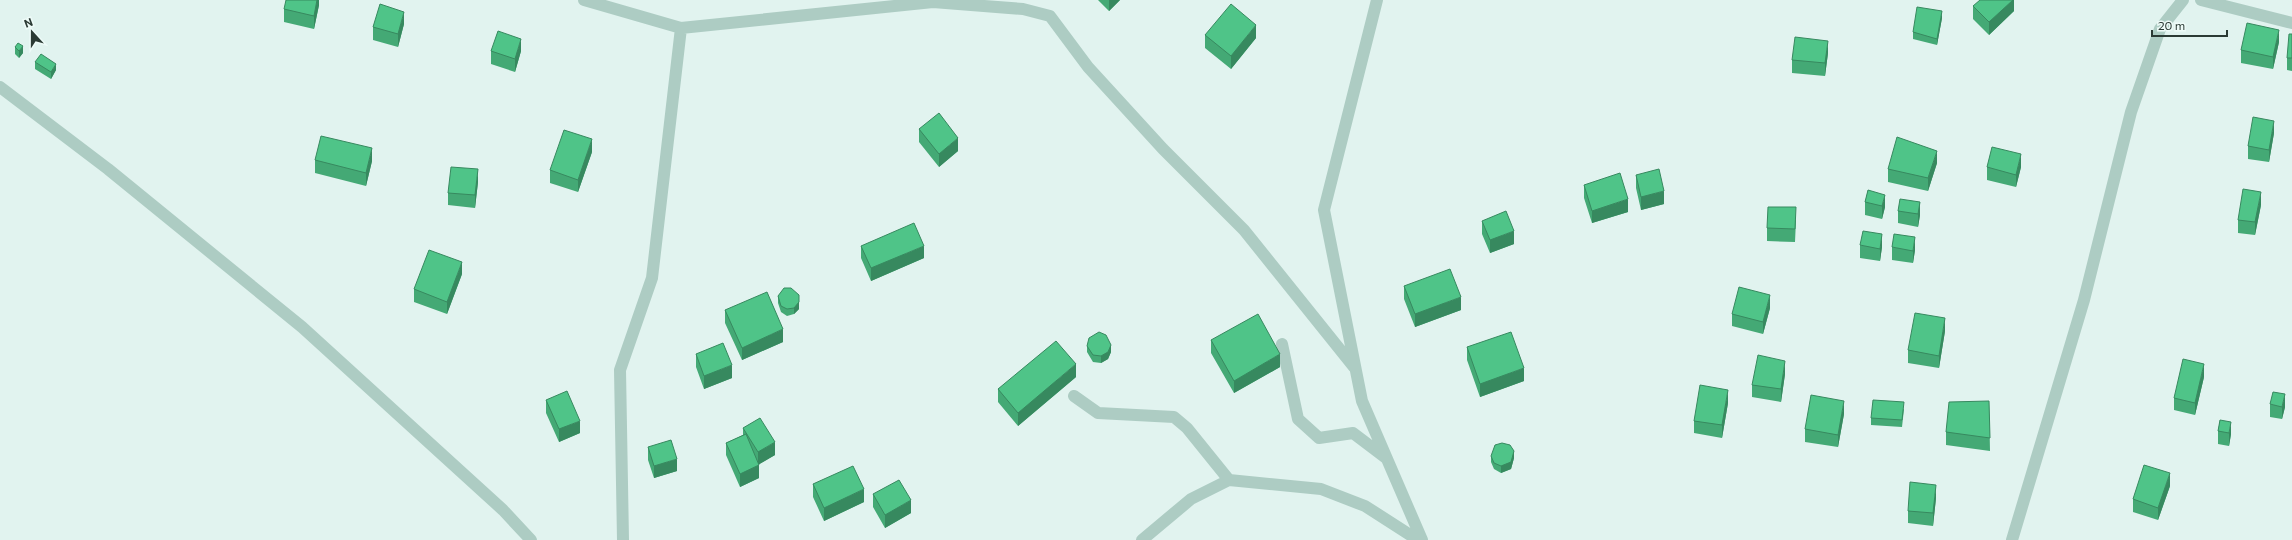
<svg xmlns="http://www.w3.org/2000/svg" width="2292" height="540" viewBox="0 0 2292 540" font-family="Commissioner,sans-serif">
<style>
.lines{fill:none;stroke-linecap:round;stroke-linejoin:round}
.street{stroke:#adccc3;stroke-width:12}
.wall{fill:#44a975}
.shaded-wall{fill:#37895f}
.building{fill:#4fc488;stroke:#37895f}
</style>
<rect width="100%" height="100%" fill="#e1f3ef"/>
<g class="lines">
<path class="street" d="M 584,0 L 681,28 L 652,278 L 620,370 L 623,540
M 1377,0 L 1324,210 L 1362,401 L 1422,540
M 2201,0 L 2292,23
M 681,28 L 933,2 L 1023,9 L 1050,16 L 1088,67 L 1163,149 L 1244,230 L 1354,367
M 0,87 L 108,169 L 302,327 L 503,510 L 531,540
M 1282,344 L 1298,419 L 1319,438 L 1353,433 L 1386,458
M 1074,396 L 1098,413 L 1174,417 L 1187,428 L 1229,480
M 1142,540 L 1191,499 L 1229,480 L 1321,489 L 1365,506 L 1418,540
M 2012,540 L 2084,300 L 2131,112 L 2160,29 L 2183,0"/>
</g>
<path class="wall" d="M 319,0 L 319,5 L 314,29 L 284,22 L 284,9 Z
M 1098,0 L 1120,0 L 1109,11 Z
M 2014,0 L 2014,11 L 1989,35 L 1973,19 L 1973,6 Z
M 1942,18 L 1937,45 L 1913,39 L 1913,32 Z
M 404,24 L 398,47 L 373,40 L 373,27 Z
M 2292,34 L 2292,71 L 2287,70 L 2287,58 Z
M 1205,35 L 1256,38 L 1231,69 L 1205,48 Z
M 2279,42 L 2273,69 L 2241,63 L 2241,50 Z
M 15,47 L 23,53 L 19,58 L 15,54 Z
M 491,51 L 521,51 L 515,72 L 491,64 Z
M 1828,53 L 1825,76 L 1792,73 L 1792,60 Z
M 35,62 L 56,70 L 51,79 L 35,69 Z
M 919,129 L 958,151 L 939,167 L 919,142 Z
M 2274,133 L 2269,162 L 2248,159 L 2248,146 Z
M 592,152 L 578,192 L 550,183 L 550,170 Z
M 315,160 L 372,161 L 366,186 L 315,173 Z
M 1937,163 L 1928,191 L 1888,182 L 1888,169 Z
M 1987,167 L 2021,167 L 2016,187 L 1987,180 Z
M 1636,175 L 1664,204 L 1641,210 L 1636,188 Z
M 478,182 L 475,208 L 448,205 L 448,193 Z
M 1584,185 L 1628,212 L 1592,223 L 1584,198 Z
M 1868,190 L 1885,207 L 1882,219 L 1865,215 L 1865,202 Z
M 1920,202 L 1920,215 L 1918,227 L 1898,223 L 1898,211 Z
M 2261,205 L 2255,235 L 2238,233 L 2238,220 Z
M 1796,220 L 1795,242 L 1767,241 L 1767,228 Z
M 1482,221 L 1514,244 L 1490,253 L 1482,234 Z
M 1860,245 L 1882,247 L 1880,261 L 1860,258 Z
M 861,246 L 924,258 L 871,281 L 861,258 Z
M 1892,247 L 1915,250 L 1913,263 L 1892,260 Z
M 462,274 L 447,314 L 414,302 L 414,289 Z
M 1404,286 L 1461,310 L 1415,327 L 1404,299 Z
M 799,295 L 799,309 L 794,314 L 787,316 L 781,312 L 778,303 L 778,296 Z
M 1770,308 L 1763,334 L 1732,326 L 1732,314 Z
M 725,310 L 783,342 L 742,360 L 725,323 Z
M 1945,331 L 1939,368 L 1908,363 L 1908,350 Z
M 1211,340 L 1280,367 L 1234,393 L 1211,353 Z
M 1087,346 L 1111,352 L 1108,359 L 1101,363 L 1093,362 L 1087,352 Z
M 1467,347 L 1524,381 L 1480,397 L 1467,360 Z
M 696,354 L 732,378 L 704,389 L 696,367 Z
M 1785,374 L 1781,402 L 1752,397 L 1752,385 Z
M 1076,377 L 1018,426 L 998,402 L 998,389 Z
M 2204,377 L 2195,415 L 2174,410 L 2174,398 Z
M 546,400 L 580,433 L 559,442 L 546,413 Z
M 1989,401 L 1990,451 L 1946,445 L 1946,432 Z
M 1728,403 L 1722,438 L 1694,433 L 1694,421 Z
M 2270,404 L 2285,407 L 2282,419 L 2270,417 Z
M 1904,409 L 1902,427 L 1871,425 L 1871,418 Z
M 1844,414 L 1838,447 L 1805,442 L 1805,429 Z
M 2220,420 L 2231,434 L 2229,446 L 2218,444 L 2218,431 Z
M 743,428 L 775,455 L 759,464 L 759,478 L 740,487 L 726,455 L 726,443 L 743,435 Z
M 648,447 L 677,471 L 654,478 L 648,460 Z
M 1491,456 L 1514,458 L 1511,469 L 1501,473 L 1494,469 L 1491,462 Z
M 813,484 L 864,502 L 824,521 L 813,497 Z
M 2170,486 L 2158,520 L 2133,512 L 2133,499 Z
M 873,494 L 911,513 L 885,528 L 873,507 Z
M 1936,498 L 1933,526 L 1908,523 L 1908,511 Z"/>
<path class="shaded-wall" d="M 317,0 L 319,0 L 319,5 L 314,29 L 314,16 Z
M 1109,0 L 1120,0 L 1109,11 Z
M 2013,0 L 2014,0 L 2014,11 L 1989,35 L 1989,22 Z
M 1942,11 L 1942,18 L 1937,45 L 1937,39 Z
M 404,12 L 404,24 L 398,47 L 398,34 Z
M 1256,25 L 1256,38 L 1231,69 L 1231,56 Z
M 2279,30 L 2279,42 L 2273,69 L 2273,57 Z
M 521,39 L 521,51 L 515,72 L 515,59 Z
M 1828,41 L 1828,53 L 1825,76 L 1825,63 Z
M 23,46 L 23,53 L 19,58 L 19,51 Z
M 56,64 L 56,70 L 51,79 L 51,72 Z
M 2274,121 L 2274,133 L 2269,162 L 2269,150 Z
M 958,138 L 958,151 L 939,167 L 939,154 Z
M 592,139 L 592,152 L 578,192 L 578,180 Z
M 372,148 L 372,161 L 366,186 L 366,173 Z
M 1937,151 L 1937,163 L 1928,191 L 1928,178 Z
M 2021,154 L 2021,167 L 2016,187 L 2016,175 Z
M 478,169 L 478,182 L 475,208 L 475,195 Z
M 1664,191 L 1664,204 L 1641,210 L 1641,197 Z
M 2261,192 L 2261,205 L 2255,235 L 2255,222 Z
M 1885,195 L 1885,207 L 1882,219 L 1882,206 Z
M 1628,199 L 1628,212 L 1592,223 L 1592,211 Z
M 1920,202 L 1920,215 L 1918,227 L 1918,214 Z
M 1514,231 L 1514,244 L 1490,253 L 1490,240 Z
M 1882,234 L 1882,247 L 1880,261 L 1880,249 Z
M 1915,237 L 1915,250 L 1913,263 L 1913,251 Z
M 924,246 L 924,258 L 871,281 L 871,268 Z
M 462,262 L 462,274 L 447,314 L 447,302 Z
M 1770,295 L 1770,308 L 1763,334 L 1763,322 Z
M 1461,297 L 1461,310 L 1415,327 L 1415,314 Z
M 799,302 L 799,309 L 794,314 L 794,308 Z
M 1945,318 L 1945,331 L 1939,368 L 1939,356 Z
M 783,329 L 783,342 L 742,360 L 742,348 Z
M 1111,345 L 1111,352 L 1108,359 L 1101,363 L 1101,356 Z
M 1280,354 L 1280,367 L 1234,393 L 1234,381 Z
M 1785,361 L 1785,374 L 1781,402 L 1781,389 Z
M 1076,364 L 1076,377 L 1018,426 L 1018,413 Z
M 2204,364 L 2204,377 L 2195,415 L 2195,403 Z
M 732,365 L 732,378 L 704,389 L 704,376 Z
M 1524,368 L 1524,381 L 1480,397 L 1480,384 Z
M 1728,390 L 1728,403 L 1722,438 L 1722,425 Z
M 2285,394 L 2285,407 L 2282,419 L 2282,407 Z
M 1844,401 L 1844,414 L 1838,447 L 1838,435 Z
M 580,421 L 580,433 L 559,442 L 559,429 Z
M 2231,422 L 2231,434 L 2229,446 L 2229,433 Z
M 775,442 L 775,455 L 758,465 L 758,452 Z
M 1514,451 L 1514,458 L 1511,469 L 1501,473 L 1501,466 Z
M 677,459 L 677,471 L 654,478 L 654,466 Z
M 759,465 L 759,478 L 740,487 L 740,474 Z
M 2170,473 L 2170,486 L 2158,520 L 2158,508 Z
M 1936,485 L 1936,498 L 1933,526 L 1933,513 Z
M 864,489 L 864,502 L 824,521 L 824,508 Z
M 911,500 L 911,513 L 885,528 L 885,515 Z"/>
<path class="building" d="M 286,0 L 317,0 L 314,16 L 284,9 Z
M 1980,0 L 2013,0 L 1989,22 L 1973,6 Z
M 380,4 L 404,12 L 398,34 L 373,27 Z
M 1231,4 L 1256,25 L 1231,56 L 1205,35 Z
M 1917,7 L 1942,11 L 1937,39 L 1913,32 Z
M 2247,23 L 2279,30 L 2273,57 L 2241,50 Z
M 498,31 L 521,39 L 515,59 L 491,51 Z
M 2289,34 L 2292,34 L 2292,58 L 2287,58 Z
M 1795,37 L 1828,41 L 1825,63 L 1792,60 Z
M 18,43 L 23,46 L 19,51 L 15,47 Z
M 41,54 L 56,64 L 51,72 L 35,62 Z
M 939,113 L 958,138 L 939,154 L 919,129 Z
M 2253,117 L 2274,121 L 2269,150 L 2248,146 Z
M 564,130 L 592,139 L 578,180 L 550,170 Z
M 321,136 L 372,148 L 366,173 L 315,160 Z
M 1897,137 L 1937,151 L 1928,178 L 1888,169 Z
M 1992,147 L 2021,154 L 2016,175 L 1987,167 Z
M 451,167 L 478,169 L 475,195 L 448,193 Z
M 1659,169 L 1664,191 L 1641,197 L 1636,175 Z
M 1620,173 L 1628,199 L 1592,211 L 1584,185 Z
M 2243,189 L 2261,192 L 2255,222 L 2238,220 Z
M 1868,190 L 1885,195 L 1882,206 L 1865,202 Z
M 1900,199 L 1920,202 L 1918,214 L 1898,211 Z
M 1768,207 L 1796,207 L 1795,229 L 1767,228 Z
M 1506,211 L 1514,231 L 1490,240 L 1482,221 Z
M 914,223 L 924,246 L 871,268 L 861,246 Z
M 1863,231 L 1882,234 L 1880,249 L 1860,245 Z
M 1894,234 L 1915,237 L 1913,251 L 1892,247 Z
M 429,250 L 462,262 L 447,302 L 414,289 Z
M 1450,269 L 1461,297 L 1415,314 L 1404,286 Z
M 1739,287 L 1770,295 L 1763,322 L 1732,314 Z
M 784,288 L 791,288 L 799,295 L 799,302 L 794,308 L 787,309 L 781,306 L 778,296 Z
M 767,292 L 783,329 L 742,348 L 725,310 Z
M 1915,313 L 1945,318 L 1939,356 L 1908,350 Z
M 1258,314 L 1280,354 L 1234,381 L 1211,340 Z
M 1099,332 L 1106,335 L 1111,345 L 1108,352 L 1101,356 L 1093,355 L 1087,346 L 1089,338 Z
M 1511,332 L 1524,368 L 1480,384 L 1467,347 Z
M 1056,341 L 1076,364 L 1018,413 L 998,389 Z
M 723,343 L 732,365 L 704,376 L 696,354 Z
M 1758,355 L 1785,361 L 1781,389 L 1752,385 Z
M 2183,359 L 2204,364 L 2195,403 L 2174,398 Z
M 1700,385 L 1728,390 L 1722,425 L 1694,421 Z
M 567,391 L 580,421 L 559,429 L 546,400 Z
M 2273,392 L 2285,394 L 2282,407 L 2270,404 Z
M 1811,395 L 1844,401 L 1838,435 L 1805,429 Z
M 1873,400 L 1904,402 L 1902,420 L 1871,418 Z
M 1989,401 L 1990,438 L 1946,432 L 1949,402 Z
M 760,418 L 775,442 L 758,452 L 743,428 Z
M 2220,420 L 2231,422 L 2229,433 L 2218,431 Z
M 746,434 L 759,465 L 740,474 L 726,443 Z
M 671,440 L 677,459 L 654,466 L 648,447 Z
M 1502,443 L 1510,445 L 1514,451 L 1511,462 L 1501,466 L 1494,463 L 1491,456 L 1495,445 Z
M 2144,465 L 2170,473 L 2158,508 L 2133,499 Z
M 853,466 L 864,489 L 824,508 L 813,484 Z
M 899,480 L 911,500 L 885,515 L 873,494 Z
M 1910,482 L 1936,485 L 1933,513 L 1908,511 Z"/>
<g transform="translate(32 32) rotate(339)" stroke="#eefbf8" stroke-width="3" paint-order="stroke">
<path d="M0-3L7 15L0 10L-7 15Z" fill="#2b3a34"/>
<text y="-6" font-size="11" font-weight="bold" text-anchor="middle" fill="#2b3a34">N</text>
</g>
<path d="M2152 30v6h75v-6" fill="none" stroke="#2b3a34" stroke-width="2"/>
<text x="2158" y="30" font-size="12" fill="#2b3a34" stroke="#eefbf8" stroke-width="3" paint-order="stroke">20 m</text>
</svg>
